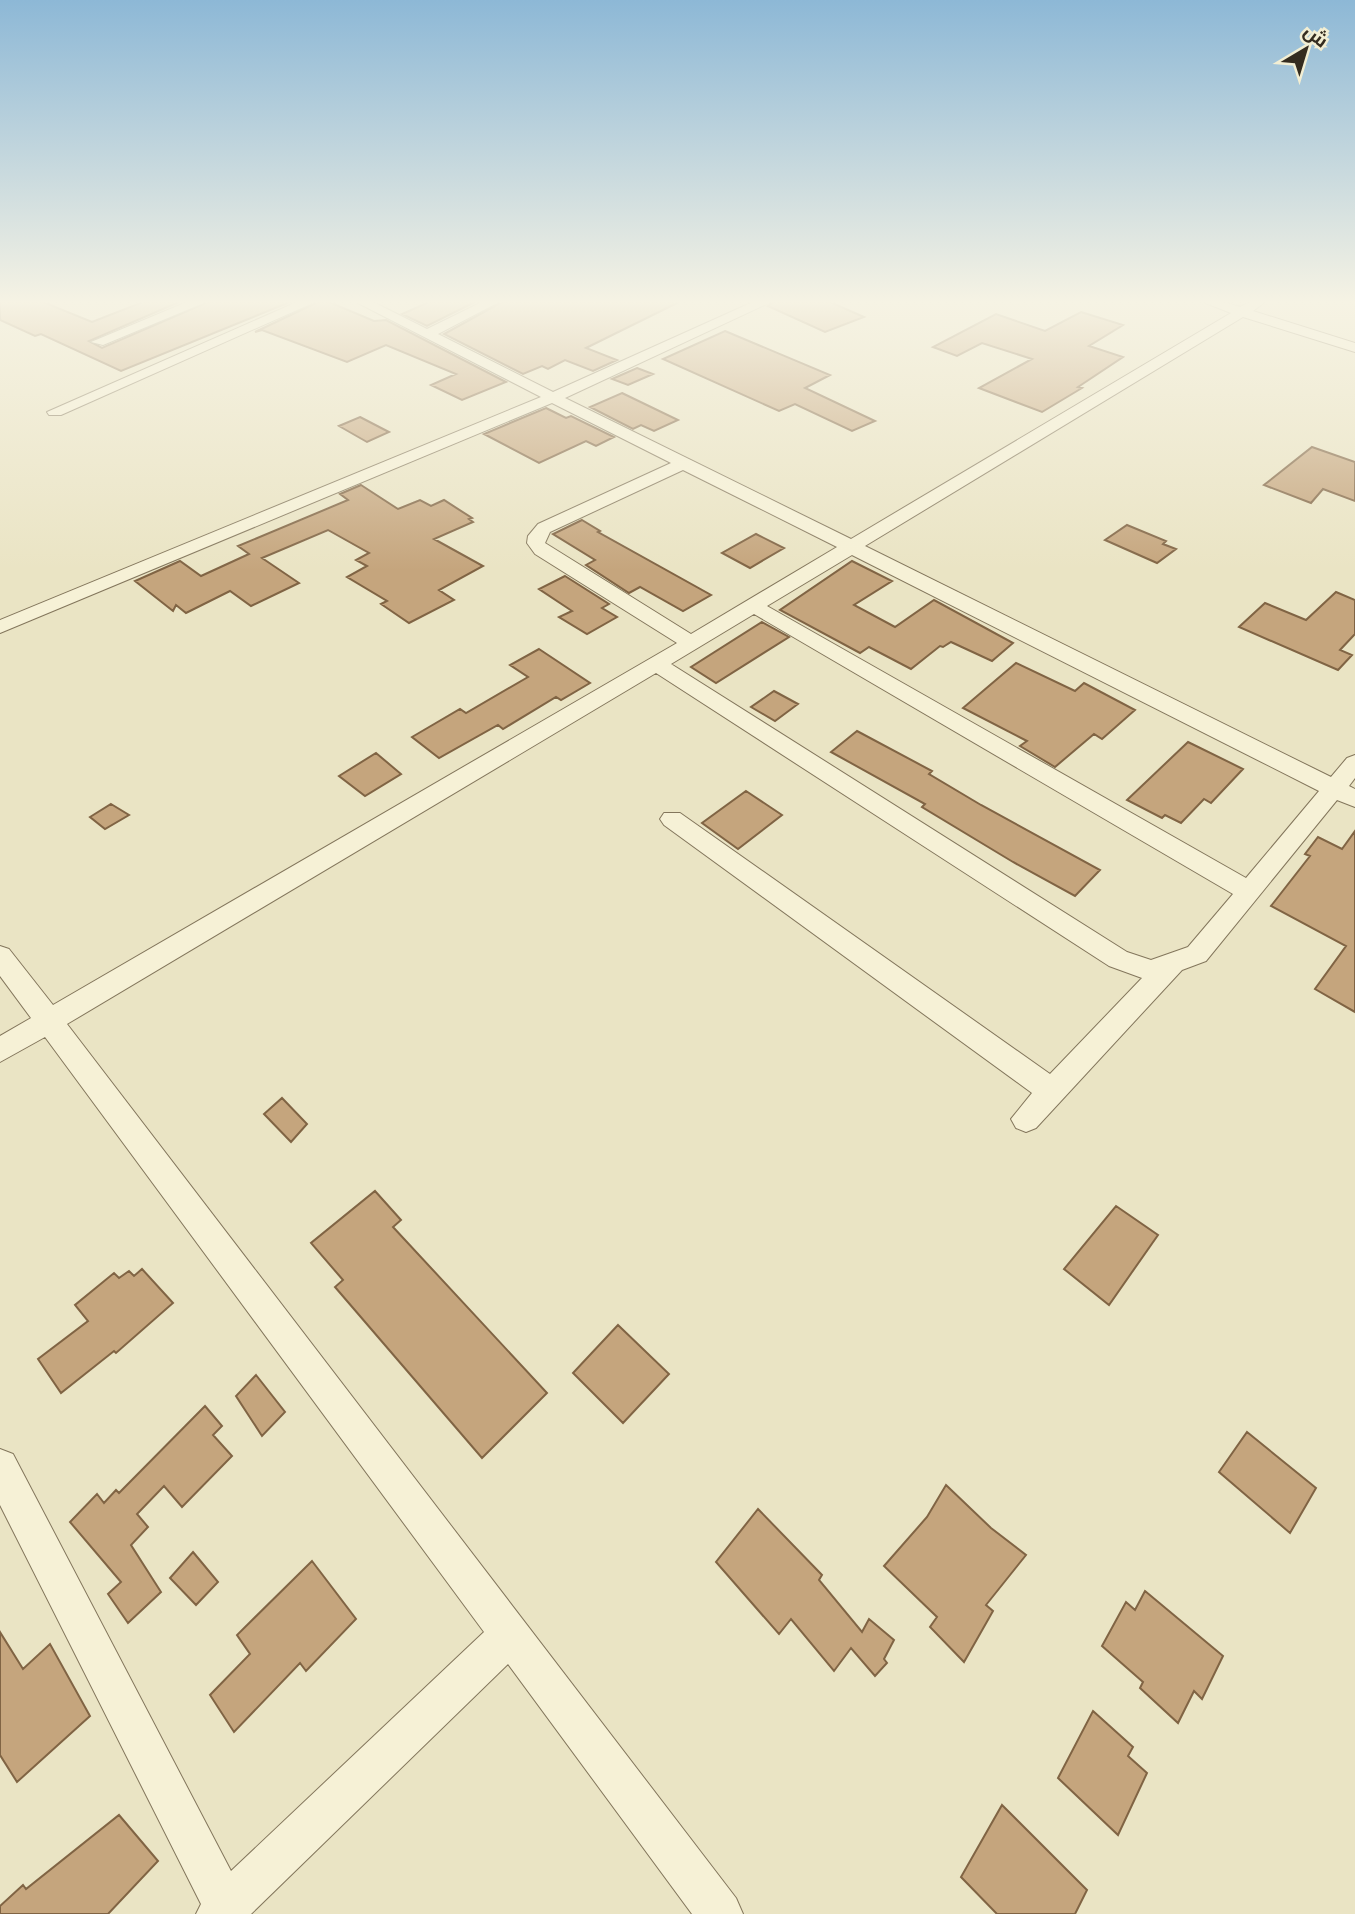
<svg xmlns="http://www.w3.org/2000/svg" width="1355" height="1914" viewBox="0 0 1355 1914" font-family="'Libre Baskerville',Cairo,serif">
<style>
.building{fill:#c5a57d;stroke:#806444;stroke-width:2}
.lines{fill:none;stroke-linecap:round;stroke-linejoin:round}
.minor-casing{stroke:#83765c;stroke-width:2}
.minor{fill:#f6f1d6;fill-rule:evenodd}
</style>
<rect width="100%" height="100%" fill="#eae4c4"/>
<path class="building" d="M 0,302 L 43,302 L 92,322 L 143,302 L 179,302 L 89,341 L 102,348 L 208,302 L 290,302 L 121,371 L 41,334 L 35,336 L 0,320 Z
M 318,302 L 329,302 L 374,321 L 386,320 L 506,382 L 462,400 L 431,385 L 456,374 L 386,345 L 347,362 L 262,330 L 255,332 Z
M 429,302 L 475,302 L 427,326 L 402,314 Z
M 502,302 L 679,302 L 586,348 L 617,360 L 593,371 L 565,360 L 548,369 L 542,366 L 523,374 L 444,334 Z
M 774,302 L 830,302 L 864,317 L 825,332 L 768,306 Z
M 1081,312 L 1123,325 L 1089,346 L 1123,357 L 1078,387 L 1082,388 L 1042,412 L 979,388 L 1032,359 L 982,343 L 957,356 L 933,347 L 996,314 L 1045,331 Z
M 725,331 L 830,375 L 805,388 L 875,421 L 852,431 L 795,404 L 779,411 L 663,359 Z
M 637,368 L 653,374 L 628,385 L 612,379 Z
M 622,393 L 678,420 L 654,431 L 641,425 L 633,429 L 590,407 Z
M 546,408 L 566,418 L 571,416 L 614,437 L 596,446 L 586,441 L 539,463 L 484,434 Z
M 360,417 L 389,432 L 367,442 L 339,426 Z
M 1312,447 L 1355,462 L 1355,501 L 1323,489 L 1311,503 L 1264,485 Z
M 361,485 L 398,509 L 420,500 L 431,506 L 444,500 L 472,518 L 469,519 L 473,522 L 434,539 L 483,566 L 439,590 L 454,600 L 409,623 L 381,604 L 387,601 L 347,577 L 367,566 L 356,560 L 369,553 L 328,530 L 262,558 L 299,583 L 251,606 L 230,591 L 186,613 L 176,605 L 173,611 L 135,581 L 180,561 L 201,576 L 249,554 L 238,546 L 348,500 L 340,494 Z
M 582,520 L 600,531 L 598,532 L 711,595 L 683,611 L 640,587 L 629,593 L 586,565 L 595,560 L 553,534 Z
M 1127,525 L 1166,541 L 1163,544 L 1176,549 L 1157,563 L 1105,540 Z
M 756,534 L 784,548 L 750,568 L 722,553 Z
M 852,561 L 892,581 L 854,605 L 895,627 L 934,600 L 1013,643 L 992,661 L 951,642 L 943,647 L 940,646 L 911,669 L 869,647 L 860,653 L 780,610 Z
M 565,576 L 609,604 L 602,608 L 617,617 L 587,634 L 559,617 L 572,611 L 539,589 Z
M 1336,592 L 1355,600 L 1355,634 L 1340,650 L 1352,655 L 1338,670 L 1239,627 L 1265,603 L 1306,620 Z
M 762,622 L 789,637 L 716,683 L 691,667 Z
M 539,649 L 590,683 L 561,700 L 556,697 L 503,729 L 498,725 L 439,758 L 412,737 L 460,709 L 466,713 L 528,677 L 510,665 Z
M 1016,663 L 1075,691 L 1084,683 L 1135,710 L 1102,739 L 1094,734 L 1055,767 L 1020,746 L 1027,741 L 963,708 Z
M 774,691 L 798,704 L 775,721 L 751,707 Z
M 857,731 L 932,771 L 929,774 L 981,805 L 1100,870 L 1075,896 L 1013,862 L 922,807 L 925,804 L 831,752 Z
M 1188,742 L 1243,769 L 1211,803 L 1204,799 L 1181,823 L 1165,815 L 1162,818 L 1127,800 Z
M 376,753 L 401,774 L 365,796 L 339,776 Z
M 746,791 L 782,815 L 738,849 L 702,823 Z
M 111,804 L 129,815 L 105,829 L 90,817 Z
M 1355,831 L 1355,1012 L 1315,989 L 1346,946 L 1271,906 L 1310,856 L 1305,854 L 1318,837 L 1342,849 Z
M 282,1098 L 307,1124 L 291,1142 L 264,1114 Z
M 375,1191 L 401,1220 L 393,1227 L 547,1393 L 482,1458 L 335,1287 L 343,1280 L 311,1243 Z
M 1116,1206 L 1158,1235 L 1109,1305 L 1064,1269 Z
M 142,1269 L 173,1303 L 116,1353 L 114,1351 L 61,1393 L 38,1359 L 88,1321 L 75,1305 L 114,1273 L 119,1278 L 129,1271 L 134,1276 Z
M 618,1325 L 669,1374 L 623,1423 L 573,1373 Z
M 256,1375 L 285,1412 L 262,1436 L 236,1396 Z
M 205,1406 L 222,1426 L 213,1435 L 232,1456 L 182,1507 L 164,1486 L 137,1514 L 148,1527 L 131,1545 L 161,1592 L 128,1623 L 108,1594 L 121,1582 L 70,1522 L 97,1494 L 104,1503 L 116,1490 L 119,1493 Z
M 1247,1432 L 1316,1488 L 1290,1533 L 1219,1472 Z
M 946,1485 L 991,1528 L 1026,1555 L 986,1605 L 993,1611 L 964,1662 L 930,1627 L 937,1617 L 884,1566 L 927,1517 Z
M 758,1509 L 822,1575 L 819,1580 L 862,1632 L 869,1619 L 894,1640 L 884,1659 L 887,1663 L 875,1676 L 851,1648 L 834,1671 L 791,1619 L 779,1634 L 716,1562 Z
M 193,1552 L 218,1582 L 196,1605 L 170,1578 Z
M 312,1561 L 356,1619 L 306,1671 L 300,1663 L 234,1732 L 210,1695 L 250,1654 L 237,1635 Z
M 1145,1591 L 1223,1656 L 1202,1699 L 1194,1691 L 1178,1723 L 1140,1688 L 1143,1682 L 1102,1646 L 1126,1602 L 1135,1610 Z
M 0,1632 L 23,1669 L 50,1644 L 90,1716 L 17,1782 L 0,1755 Z
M 1093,1711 L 1133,1747 L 1128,1756 L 1147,1773 L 1118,1835 L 1058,1778 Z
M 1002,1805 L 1087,1890 L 1075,1914 L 997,1914 L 961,1877 Z
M 119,1815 L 158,1861 L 108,1914 L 0,1914 L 0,1906 L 23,1885 L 26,1889 Z"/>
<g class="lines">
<defs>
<path id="minor" d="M 187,302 L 206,302 L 103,345 L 91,342 Z
M 297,302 L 315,302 L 61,415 L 49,415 L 47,412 Z
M 356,302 L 373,302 L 427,329 L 482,302 L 499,302 L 438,334 L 553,392 L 753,302 L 771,302 L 565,398 L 851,539 L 1231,313 L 1203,302 L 1224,302 L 1240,307 L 1249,302 L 1265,302 L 1253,311 L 1355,343 L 1355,352 L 1243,317 L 865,546 L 1331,777 L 1347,758 L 1355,755 L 1355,778 L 1349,786 L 1355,789 L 1355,807 L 1337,800 L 1206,961 L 1182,970 L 1036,1128 L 1026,1132 L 1016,1128 L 1011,1119 L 1032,1093 L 664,825 L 660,819 L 664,813 L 680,813 L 1050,1074 L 1142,978 L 1109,966 L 656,673 L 67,1024 L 736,1898 L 743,1914 L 692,1914 L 508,1664 L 251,1914 L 196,1914 L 201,1904 L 0,1505 L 0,1449 L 13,1454 L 231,1871 L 484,1632 L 45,1037 L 0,1062 L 0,1036 L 31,1018 L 0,976 L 0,946 L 9,949 L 53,1005 L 677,643 L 535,554 L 527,543 L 528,536 L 538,524 L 671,463 L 552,403 L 0,633 L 0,620 L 541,397 ZM 683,470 L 837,547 L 691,634 L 545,543 L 550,532 ZM 852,555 L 1319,791 L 1246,878 L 767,606 ZM 754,614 L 1233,894 L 1188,947 L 1151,960 L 1127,952 L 671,664 Z"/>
</defs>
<use href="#minor" class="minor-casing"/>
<use href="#minor" class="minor"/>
</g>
<linearGradient id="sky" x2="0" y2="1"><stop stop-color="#8db8d6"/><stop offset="0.53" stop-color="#f6f3e4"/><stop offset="1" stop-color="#f6f3e4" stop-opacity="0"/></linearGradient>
<rect width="1355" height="570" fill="url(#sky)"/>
<g transform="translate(1306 49) rotate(38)" stroke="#f2eed3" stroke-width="5" paint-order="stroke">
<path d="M0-5L12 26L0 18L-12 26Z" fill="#342c1f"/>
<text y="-10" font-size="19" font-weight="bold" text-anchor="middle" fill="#342c1f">ش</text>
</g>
</svg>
